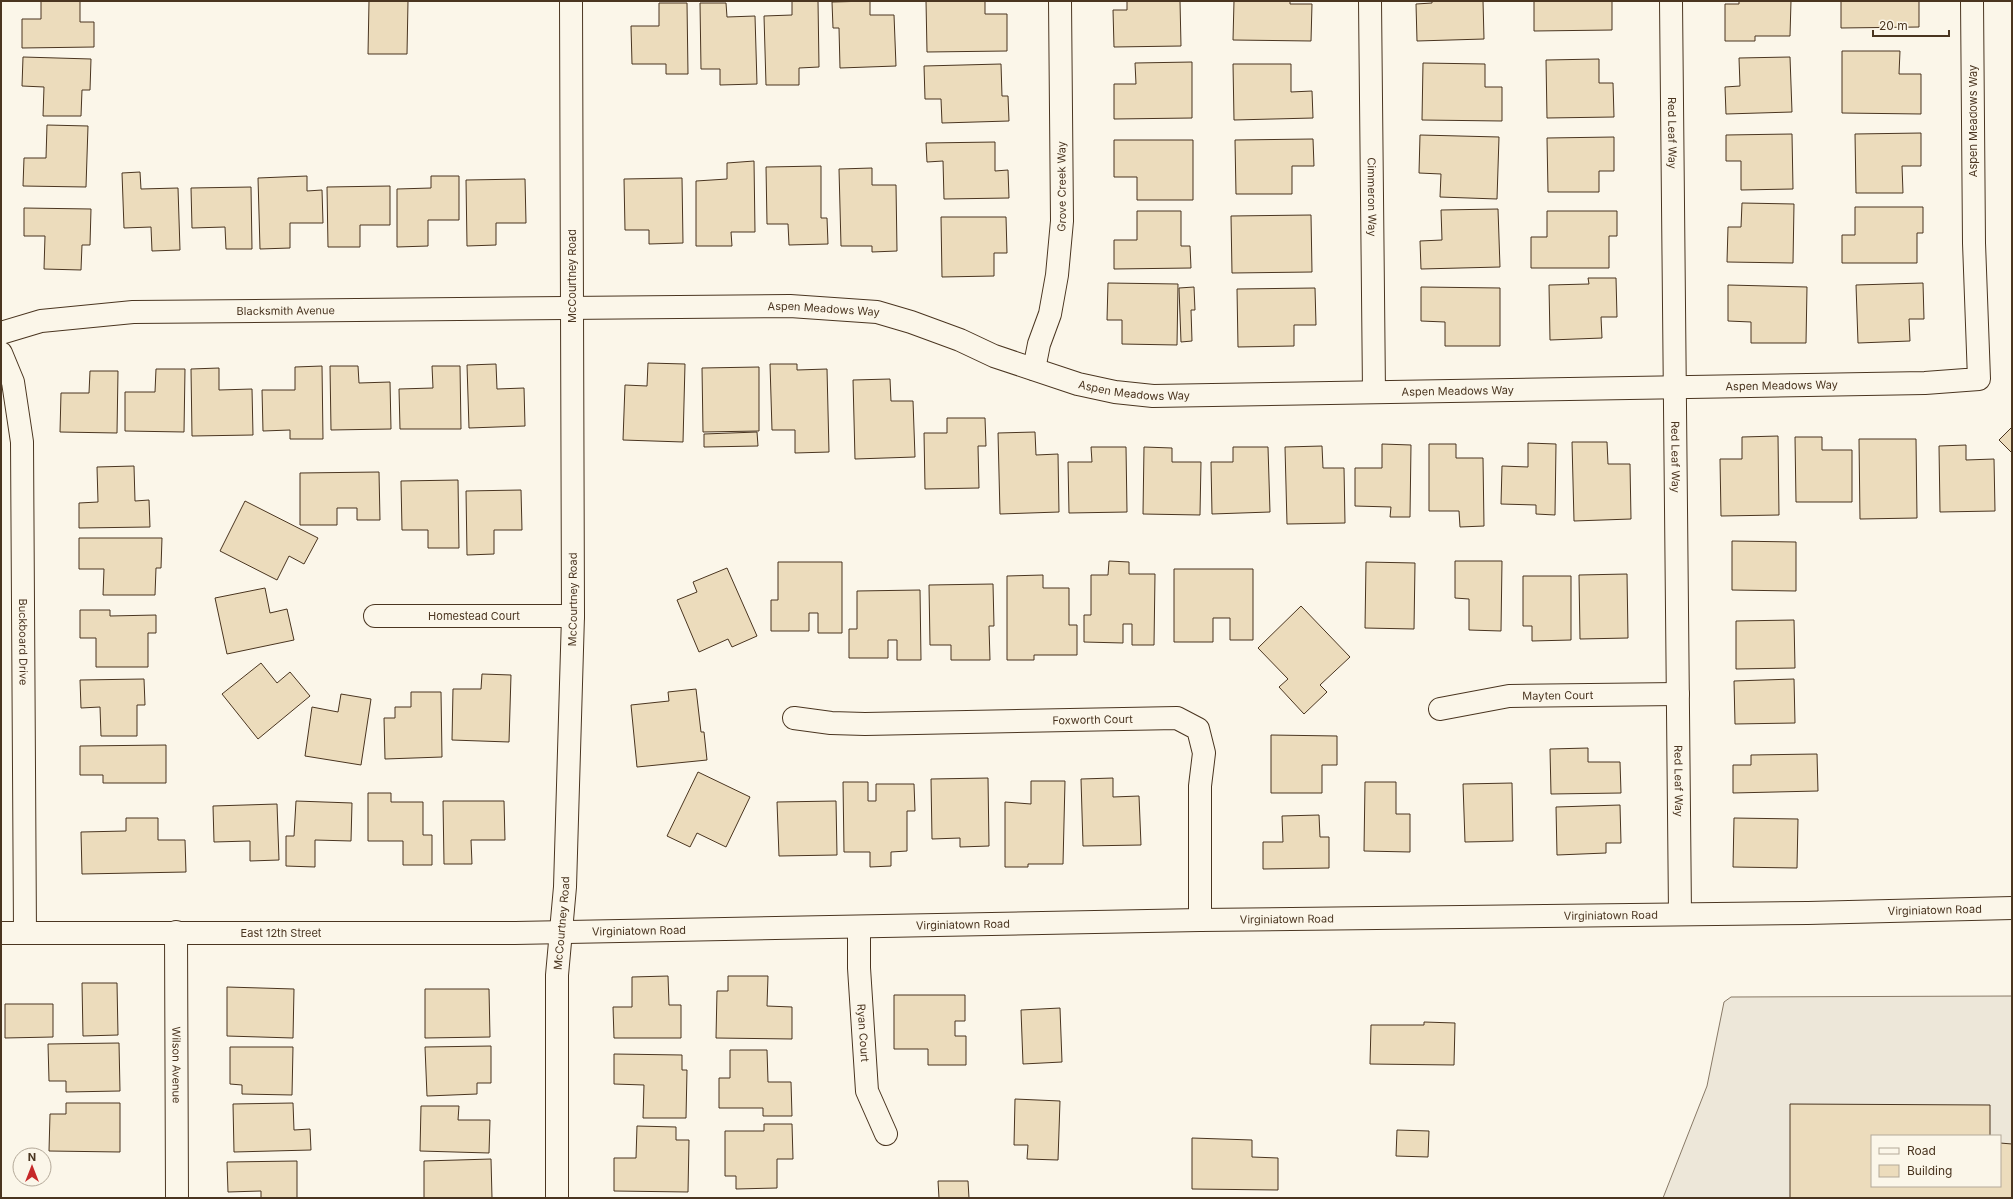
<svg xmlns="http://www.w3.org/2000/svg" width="2013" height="1199" viewBox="0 0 2013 1199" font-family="Inter,sans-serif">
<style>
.parking{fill:#ede7d9;stroke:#887966;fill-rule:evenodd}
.building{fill:#ecdcbc;stroke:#4a3520}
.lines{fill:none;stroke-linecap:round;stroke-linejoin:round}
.minor-casing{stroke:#4a3520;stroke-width:24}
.minor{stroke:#fbf6e9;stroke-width:22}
.labels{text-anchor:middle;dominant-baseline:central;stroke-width:3;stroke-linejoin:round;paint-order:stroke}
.street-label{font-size:11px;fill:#4a3520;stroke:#fbf6e9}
</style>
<rect width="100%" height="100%" fill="#fbf6e9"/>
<path class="parking" d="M 2012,996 L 2012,1198 L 1663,1198 L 1707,1086 L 1724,1002 L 1731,997 ZM 1872,1136 L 2000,1136 L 2000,1186 L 1872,1186 Z"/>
<path class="building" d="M 41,1 L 80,1 L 80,22 L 94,22 L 94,47 L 22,48 L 22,19 L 41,19 Z
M 369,1 L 408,1 L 407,54 L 368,54 Z
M 792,1 L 818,1 L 819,67 L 799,68 L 799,85 L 766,85 L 764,16 L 792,15 Z
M 870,1 L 870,15 L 894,15 L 896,66 L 840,68 L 839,28 L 833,28 L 832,2 Z
M 926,1 L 985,1 L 985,14 L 1007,14 L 1007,51 L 927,52 Z
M 1127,1 L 1180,1 L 1181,46 L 1114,47 L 1113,10 L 1127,10 Z
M 1234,1 L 1290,1 L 1290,4 L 1312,4 L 1311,41 L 1233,40 Z
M 1432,1 L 1483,1 L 1484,39 L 1417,41 L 1416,4 L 1432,3 Z
M 1534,1 L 1612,1 L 1612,30 L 1534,31 Z
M 1739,1 L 1791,1 L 1790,36 L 1755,36 L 1755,41 L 1725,41 L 1725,4 L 1739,4 Z
M 1841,1 L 1919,1 L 1919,27 L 1841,28 Z
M 659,3 L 687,3 L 688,74 L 666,74 L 666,64 L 632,64 L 631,26 L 659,26 Z
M 700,3 L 726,3 L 727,17 L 755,16 L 757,84 L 720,85 L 720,69 L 701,69 Z
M 1842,51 L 1900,51 L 1899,74 L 1921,74 L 1921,114 L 1842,113 Z
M 23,57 L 91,59 L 90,90 L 82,90 L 81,116 L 43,116 L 44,87 L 22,86 Z
M 1790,57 L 1792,112 L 1726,114 L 1725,87 L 1740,86 L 1739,58 Z
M 1599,59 L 1599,83 L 1613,83 L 1614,117 L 1547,118 L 1546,60 Z
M 1192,62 L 1192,118 L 1114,119 L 1114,84 L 1136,84 L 1135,63 Z
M 1423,63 L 1485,64 L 1485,87 L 1502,87 L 1502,121 L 1422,120 Z
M 1001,64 L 1002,96 L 1008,96 L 1009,121 L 942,123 L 941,99 L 925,99 L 924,66 Z
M 1233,64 L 1291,64 L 1291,92 L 1312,91 L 1313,118 L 1234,120 Z
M 47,125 L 88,126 L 86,187 L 23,186 L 24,158 L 46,158 Z
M 1921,133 L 1921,166 L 1902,166 L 1903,193 L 1856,193 L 1855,134 Z
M 1792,134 L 1793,189 L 1741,190 L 1741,161 L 1726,161 L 1726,135 Z
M 1420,135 L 1499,137 L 1497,199 L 1440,197 L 1441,174 L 1419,173 Z
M 1614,137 L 1614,171 L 1599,171 L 1599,192 L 1548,192 L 1547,138 Z
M 1313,139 L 1314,166 L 1292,166 L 1292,194 L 1236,194 L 1235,140 Z
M 1114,140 L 1193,140 L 1193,200 L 1137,200 L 1137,177 L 1114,177 Z
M 995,142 L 995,171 L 1008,170 L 1009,198 L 944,199 L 943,161 L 927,162 L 926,143 Z
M 754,161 L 755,232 L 731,232 L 732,246 L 696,246 L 696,181 L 727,179 L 727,163 Z
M 821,166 L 821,218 L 827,218 L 828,244 L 789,245 L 788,224 L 767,224 L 766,167 Z
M 872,168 L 872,185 L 896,185 L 897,251 L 872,252 L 872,246 L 841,246 L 839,169 Z
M 140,172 L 141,189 L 178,188 L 180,250 L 152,251 L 151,227 L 124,228 L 122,173 Z
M 307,176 L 307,191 L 322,190 L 323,223 L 290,223 L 290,248 L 260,249 L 258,178 Z
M 431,176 L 459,176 L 459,220 L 428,220 L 428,246 L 397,247 L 397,189 L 431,188 Z
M 682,178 L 683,243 L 649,244 L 649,230 L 625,230 L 624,179 Z
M 525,179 L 526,223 L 496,223 L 496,245 L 467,246 L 466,180 Z
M 390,186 L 390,225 L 360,225 L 360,247 L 328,247 L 327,187 Z
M 251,187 L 252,249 L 226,249 L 225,227 L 192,228 L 191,188 Z
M 1742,203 L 1794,204 L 1793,263 L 1727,262 L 1728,227 L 1741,227 Z
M 1855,207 L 1923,207 L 1923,233 L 1917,233 L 1917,263 L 1842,263 L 1842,235 L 1855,235 Z
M 24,208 L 91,209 L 90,245 L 82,245 L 81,270 L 44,269 L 45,236 L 24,236 Z
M 1498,209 L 1500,267 L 1421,269 L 1420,241 L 1442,240 L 1441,210 Z
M 1137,211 L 1181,211 L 1181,246 L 1190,246 L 1191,268 L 1114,269 L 1114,240 L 1137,240 Z
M 1547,211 L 1617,211 L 1617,236 L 1609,236 L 1609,268 L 1531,268 L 1531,237 L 1547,237 Z
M 1311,215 L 1312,272 L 1232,273 L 1231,216 Z
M 941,217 L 1006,217 L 1007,253 L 994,253 L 994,276 L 942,277 Z
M 1588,278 L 1616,278 L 1617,317 L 1601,317 L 1602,338 L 1550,340 L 1549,285 L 1589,284 Z
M 1108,283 L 1178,284 L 1177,345 L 1122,344 L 1122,320 L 1107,320 Z
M 1923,283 L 1924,319 L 1909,319 L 1910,341 L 1858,343 L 1856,285 Z
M 1728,285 L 1807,287 L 1806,343 L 1751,343 L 1751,322 L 1728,321 Z
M 1194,287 L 1195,310 L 1191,310 L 1192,341 L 1181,342 L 1179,288 Z
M 1421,287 L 1500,288 L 1500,346 L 1445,346 L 1445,322 L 1421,321 Z
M 1315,288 L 1316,325 L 1294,325 L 1294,346 L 1238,347 L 1237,289 Z
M 648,363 L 685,364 L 683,442 L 623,440 L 625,385 L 647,386 Z
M 496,364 L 497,389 L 524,388 L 525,426 L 469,428 L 467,365 Z
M 770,364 L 797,364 L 797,370 L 827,369 L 829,452 L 795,453 L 795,430 L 772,430 Z
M 322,366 L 323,439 L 290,439 L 290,430 L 263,431 L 262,390 L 295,390 L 295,367 Z
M 330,366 L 358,366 L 359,383 L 390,382 L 391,429 L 331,430 Z
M 432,366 L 460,366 L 461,429 L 400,429 L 399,389 L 433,388 Z
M 759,367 L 759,431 L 703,432 L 702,368 Z
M 219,368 L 219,390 L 252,389 L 253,435 L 192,436 L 191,369 Z
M 156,369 L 185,369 L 184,432 L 125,431 L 125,392 L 155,392 Z
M 90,371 L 118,371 L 117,433 L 60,432 L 61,393 L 89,393 Z
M 890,379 L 891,401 L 913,401 L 915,457 L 855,459 L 853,380 Z
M 947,418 L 985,418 L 986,446 L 978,446 L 979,488 L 925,489 L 924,433 L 947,433 Z
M 2012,427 L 2012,453 L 1999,440 Z
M 757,432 L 758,446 L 704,447 L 704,434 Z
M 1035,432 L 1036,455 L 1058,454 L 1059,512 L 1000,514 L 998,433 Z
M 1778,436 L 1779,515 L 1721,516 L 1720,459 L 1742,459 L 1742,437 Z
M 1795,437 L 1822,437 L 1822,450 L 1852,450 L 1852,502 L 1796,502 Z
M 1859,439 L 1916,439 L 1917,518 L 1860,519 Z
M 1572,442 L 1607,442 L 1608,464 L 1630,464 L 1631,519 L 1574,521 Z
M 1528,443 L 1556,444 L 1555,515 L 1536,514 L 1536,505 L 1501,504 L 1502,466 L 1528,467 Z
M 1382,444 L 1411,445 L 1410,517 L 1390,517 L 1391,507 L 1355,506 L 1355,468 L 1382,468 Z
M 1429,444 L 1456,444 L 1456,458 L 1483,458 L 1484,526 L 1460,527 L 1459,511 L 1429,511 Z
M 1966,445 L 1966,460 L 1994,459 L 1995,511 L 1940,512 L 1939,446 Z
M 1322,446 L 1323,468 L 1344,468 L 1345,523 L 1287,524 L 1285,447 Z
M 1091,447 L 1126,447 L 1127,512 L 1069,513 L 1068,462 L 1092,462 Z
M 1144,447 L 1172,448 L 1172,462 L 1201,462 L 1200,515 L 1143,514 Z
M 1233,447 L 1268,447 L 1270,512 L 1212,514 L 1211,462 L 1233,462 Z
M 134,466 L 135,501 L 149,500 L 150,527 L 79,528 L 79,503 L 98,502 L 97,467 Z
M 379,472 L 380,520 L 357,520 L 357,508 L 337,508 L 337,525 L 300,525 L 300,473 Z
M 458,480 L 459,548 L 428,548 L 428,530 L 402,530 L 401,481 Z
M 521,490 L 522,530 L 494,530 L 494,554 L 467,555 L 466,491 Z
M 245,501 L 318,538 L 304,564 L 289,556 L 277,580 L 220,551 Z
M 79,538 L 162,538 L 161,568 L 156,568 L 155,595 L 103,595 L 104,569 L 79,569 Z
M 1732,541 L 1796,542 L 1796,591 L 1732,590 Z
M 1109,561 L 1129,562 L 1129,574 L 1155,574 L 1154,645 L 1132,645 L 1132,624 L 1123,624 L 1123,643 L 1084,642 L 1084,615 L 1091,615 L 1091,575 L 1108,575 Z
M 1455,561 L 1502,561 L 1501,631 L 1469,630 L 1469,599 L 1455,598 Z
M 778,562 L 842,562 L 842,633 L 818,633 L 818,613 L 809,613 L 809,631 L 771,631 L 771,600 L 778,600 Z
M 1366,562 L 1415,563 L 1414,629 L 1365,628 Z
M 727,568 L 757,636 L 732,647 L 728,639 L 699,652 L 677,600 L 697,592 L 693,582 Z
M 1174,569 L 1253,569 L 1253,640 L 1230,640 L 1230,618 L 1213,618 L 1213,642 L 1174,642 Z
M 1627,574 L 1628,638 L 1580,639 L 1579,575 Z
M 1043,575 L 1043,588 L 1069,588 L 1069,625 L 1077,625 L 1077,655 L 1034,655 L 1034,660 L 1007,660 L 1007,576 Z
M 1523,576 L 1571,576 L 1571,640 L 1532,641 L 1532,626 L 1523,626 Z
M 993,584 L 994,626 L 989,626 L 990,660 L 951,660 L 951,645 L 930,645 L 929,585 Z
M 265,588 L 270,613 L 287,609 L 294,640 L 227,654 L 215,598 Z
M 920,590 L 921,660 L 897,660 L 897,640 L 888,640 L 888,658 L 849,658 L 849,629 L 857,629 L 857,591 Z
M 1301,606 L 1350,657 L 1320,685 L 1327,692 L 1304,714 L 1279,687 L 1288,679 L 1258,648 Z
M 80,610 L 110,610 L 110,616 L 156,615 L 156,633 L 148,633 L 148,667 L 96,667 L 96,638 L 80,638 Z
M 1794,620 L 1795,668 L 1736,669 L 1736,621 Z
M 261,663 L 277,683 L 290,672 L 310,696 L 258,739 L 222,694 Z
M 482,674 L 511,675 L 509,742 L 452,740 L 453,689 L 481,689 Z
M 144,679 L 145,705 L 137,705 L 137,736 L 101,736 L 100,707 L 81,708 L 80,680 Z
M 1794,679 L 1795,723 L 1735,724 L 1734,681 Z
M 696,689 L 701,732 L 704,732 L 707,760 L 637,767 L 631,705 L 669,701 L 668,692 Z
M 411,692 L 441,692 L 442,757 L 385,759 L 384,718 L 395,718 L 395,707 L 411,707 Z
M 341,694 L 371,699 L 361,765 L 305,756 L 312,707 L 338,712 Z
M 1271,735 L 1337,736 L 1337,765 L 1322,765 L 1322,793 L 1271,793 Z
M 166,745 L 166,783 L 103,783 L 103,775 L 80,775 L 80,746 Z
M 1588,748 L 1588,762 L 1620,762 L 1621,793 L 1551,794 L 1550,749 Z
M 1817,754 L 1818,791 L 1733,793 L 1733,765 L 1751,765 L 1751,755 Z
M 698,772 L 750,797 L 726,847 L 697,833 L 690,847 L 667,836 Z
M 988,778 L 989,846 L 960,847 L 960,838 L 932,839 L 931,779 Z
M 1113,778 L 1113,797 L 1139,796 L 1141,845 L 1083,846 L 1081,779 Z
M 1031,781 L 1065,781 L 1063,864 L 1028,864 L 1028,867 L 1005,867 L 1005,802 L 1031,804 Z
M 843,782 L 868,782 L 868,801 L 876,801 L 876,784 L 914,784 L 915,811 L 907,811 L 907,851 L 891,852 L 891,866 L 870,867 L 870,852 L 844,852 Z
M 1365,782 L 1396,782 L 1396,814 L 1410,814 L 1410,852 L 1364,851 Z
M 1512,783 L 1513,841 L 1465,842 L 1463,784 Z
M 368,793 L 391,793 L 391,802 L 423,802 L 423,835 L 432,835 L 432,865 L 403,865 L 403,841 L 368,841 Z
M 296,801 L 352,803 L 351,841 L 315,840 L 315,867 L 286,866 L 286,836 L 294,836 Z
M 443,801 L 504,801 L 505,840 L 471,840 L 472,864 L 444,864 Z
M 836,801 L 837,855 L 779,856 L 777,802 Z
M 277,804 L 279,860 L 250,861 L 250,841 L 214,842 L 213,806 Z
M 1620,805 L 1621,843 L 1606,843 L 1606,853 L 1557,855 L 1556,807 Z
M 1319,815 L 1320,837 L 1329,837 L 1329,868 L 1263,869 L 1263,842 L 1283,842 L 1282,816 Z
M 126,818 L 158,818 L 158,840 L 185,840 L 186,872 L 82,874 L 81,832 L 126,831 Z
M 1734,818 L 1798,819 L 1797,868 L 1733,867 Z
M 668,976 L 669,1005 L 681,1005 L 681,1038 L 614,1038 L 613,1007 L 632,1007 L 632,977 Z
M 728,976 L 768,976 L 767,1006 L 792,1007 L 792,1039 L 716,1038 L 717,991 L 728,991 Z
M 82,983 L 117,983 L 118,1035 L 83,1036 Z
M 227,987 L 294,989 L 293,1038 L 227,1036 Z
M 425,989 L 489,989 L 490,1037 L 425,1038 Z
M 894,995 L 965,995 L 965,1021 L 955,1021 L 955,1036 L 966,1036 L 966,1065 L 928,1065 L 928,1049 L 894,1049 Z
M 5,1004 L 53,1004 L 53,1037 L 5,1038 Z
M 1060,1008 L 1062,1062 L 1023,1064 L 1021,1010 Z
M 1424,1022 L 1455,1023 L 1454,1065 L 1370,1064 L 1371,1025 L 1424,1025 Z
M 119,1043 L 120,1091 L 66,1092 L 66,1081 L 49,1081 L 48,1044 Z
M 491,1046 L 491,1083 L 477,1083 L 477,1094 L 427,1096 L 425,1047 Z
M 230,1047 L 293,1047 L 292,1095 L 242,1094 L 242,1085 L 230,1084 Z
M 730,1050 L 767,1050 L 768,1082 L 791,1082 L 792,1116 L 763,1116 L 763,1108 L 719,1108 L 719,1078 L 730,1078 Z
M 614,1054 L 682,1055 L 682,1070 L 687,1070 L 686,1118 L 643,1118 L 644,1085 L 614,1084 Z
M 1015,1099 L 1060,1101 L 1058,1160 L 1027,1159 L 1028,1145 L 1014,1145 Z
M 66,1103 L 120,1103 L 120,1152 L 49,1151 L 50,1114 L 66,1114 Z
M 293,1103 L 294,1130 L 310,1129 L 311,1150 L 234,1152 L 233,1104 Z
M 1790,1104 L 1990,1105 L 1990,1136 L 1872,1136 L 1872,1186 L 2000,1186 L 2000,1143 L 2012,1144 L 2012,1198 L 1790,1198 Z
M 421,1106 L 459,1106 L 458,1120 L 490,1120 L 489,1153 L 420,1151 Z
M 764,1124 L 792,1124 L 793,1159 L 777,1159 L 777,1188 L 736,1189 L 736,1176 L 725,1176 L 725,1131 L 764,1131 Z
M 637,1126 L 676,1127 L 676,1140 L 689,1140 L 688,1192 L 614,1191 L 614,1158 L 636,1158 Z
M 1397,1130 L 1429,1131 L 1428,1157 L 1396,1156 Z
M 1192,1138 L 1252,1140 L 1252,1157 L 1278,1158 L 1278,1190 L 1192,1189 Z
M 491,1159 L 492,1198 L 424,1198 L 424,1161 Z
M 297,1161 L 297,1198 L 261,1198 L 261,1191 L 228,1192 L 227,1162 Z
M 938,1181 L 968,1181 L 969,1198 L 939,1198 Z"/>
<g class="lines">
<defs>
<g id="minor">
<path id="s1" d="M 1370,1 L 1374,392"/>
<path id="s2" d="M 1671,1 L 1680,914"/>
<path id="s3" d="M 1,333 L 41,321 L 133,312 L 790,306 L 877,312 L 911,322 L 960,340 L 994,356 L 1078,384 L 1115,392 L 1153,396 L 1925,383 L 1979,379 L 1974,243 L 1972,1"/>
<path id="s4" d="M 1,353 L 13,382 L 22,442 L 25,933"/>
<path id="s5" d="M 1034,369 L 1039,344 L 1050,314 L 1057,275 L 1062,221 L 1060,1"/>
<path id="s6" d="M 375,616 L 573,616"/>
<path id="s7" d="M 1440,709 L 1509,696 L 1678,694"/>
<path id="s8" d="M 794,718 L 831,723 L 865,724 L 1177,718 L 1198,729 L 1204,753 L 1200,786 L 1200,920"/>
<path id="s9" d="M 859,927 L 859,968 L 867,1091 L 886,1134"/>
<path id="s10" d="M 176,932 L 177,1198"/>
<path id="s11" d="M 1,933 L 515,933 L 1200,920 L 1808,913 L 2012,908"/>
<path id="s12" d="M 557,1198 L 557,975 L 565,887 L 573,616 L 571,1"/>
</g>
</defs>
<use href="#minor" class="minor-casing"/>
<use href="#minor" class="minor"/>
</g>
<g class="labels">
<g class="street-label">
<text transform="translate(1973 121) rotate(-90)">Aspen Meadows Way</text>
<text stroke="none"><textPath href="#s2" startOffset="132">Red Leaf Way</textPath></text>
<text stroke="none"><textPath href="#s5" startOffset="186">Grove Creek Way</textPath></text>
<text stroke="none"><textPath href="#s1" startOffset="196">Cimmeron Way</textPath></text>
<text transform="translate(572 276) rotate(-90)">McCourtney Road</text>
<text stroke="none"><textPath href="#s3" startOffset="825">Aspen Meadows Way</textPath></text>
<text stroke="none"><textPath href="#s3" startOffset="287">Blacksmith Avenue</textPath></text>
<text stroke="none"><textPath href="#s3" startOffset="1797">Aspen Meadows Way</textPath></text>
<text stroke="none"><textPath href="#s3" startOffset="1149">Aspen Meadows Way</textPath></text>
<text stroke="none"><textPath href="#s3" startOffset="1473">Aspen Meadows Way</textPath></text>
<text stroke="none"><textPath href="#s2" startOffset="456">Red Leaf Way</textPath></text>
<text stroke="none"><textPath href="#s12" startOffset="599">McCourtney Road</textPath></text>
<text stroke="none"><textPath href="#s6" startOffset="99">Homestead Court</textPath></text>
<text stroke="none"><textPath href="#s4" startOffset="292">Buckboard Drive</textPath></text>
<text stroke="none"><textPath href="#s7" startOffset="119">Mayten Court</textPath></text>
<text stroke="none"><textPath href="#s8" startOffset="299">Foxworth Court</textPath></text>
<text stroke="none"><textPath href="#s2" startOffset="780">Red Leaf Way</textPath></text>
<text stroke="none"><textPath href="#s11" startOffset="1934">Virginiatown Road</textPath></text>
<text stroke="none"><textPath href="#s11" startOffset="1610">Virginiatown Road</textPath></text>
<text stroke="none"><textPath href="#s11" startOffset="1286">Virginiatown Road</textPath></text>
<text stroke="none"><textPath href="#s12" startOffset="275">McCourtney Road</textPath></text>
<text stroke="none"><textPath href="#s11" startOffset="962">Virginiatown Road</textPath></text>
<text stroke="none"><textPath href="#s11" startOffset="638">Virginiatown Road</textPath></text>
<text stroke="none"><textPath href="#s11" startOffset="280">East 12th Street</textPath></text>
<text stroke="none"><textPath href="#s9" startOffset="106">Ryan Court</textPath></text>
<text stroke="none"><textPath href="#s10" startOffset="133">Wilson Avenue</textPath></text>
</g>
</g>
<rect width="2013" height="1199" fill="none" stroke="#4a3520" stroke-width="4"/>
<rect x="1871" y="1135" width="130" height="52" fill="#fbf6e9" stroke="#b4a999"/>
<rect x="1879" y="1148" width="20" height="6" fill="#fbf6e9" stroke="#b4a999"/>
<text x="1907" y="1155" font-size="12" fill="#4a3520">Road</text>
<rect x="1879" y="1165" width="20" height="12" fill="#ecdcbc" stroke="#b4a999"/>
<text x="1907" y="1175" font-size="12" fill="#4a3520">Building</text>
<g transform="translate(32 1167)"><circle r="19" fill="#fbf6e9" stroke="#b4a999"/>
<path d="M0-3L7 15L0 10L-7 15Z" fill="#c62828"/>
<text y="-6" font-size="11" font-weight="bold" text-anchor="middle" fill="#4a3520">N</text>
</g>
<path d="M1873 30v6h76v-6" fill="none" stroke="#4a3520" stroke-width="2"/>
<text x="1879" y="30" font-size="12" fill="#4a3520" stroke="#fbf6e9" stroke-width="3" paint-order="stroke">20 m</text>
</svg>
